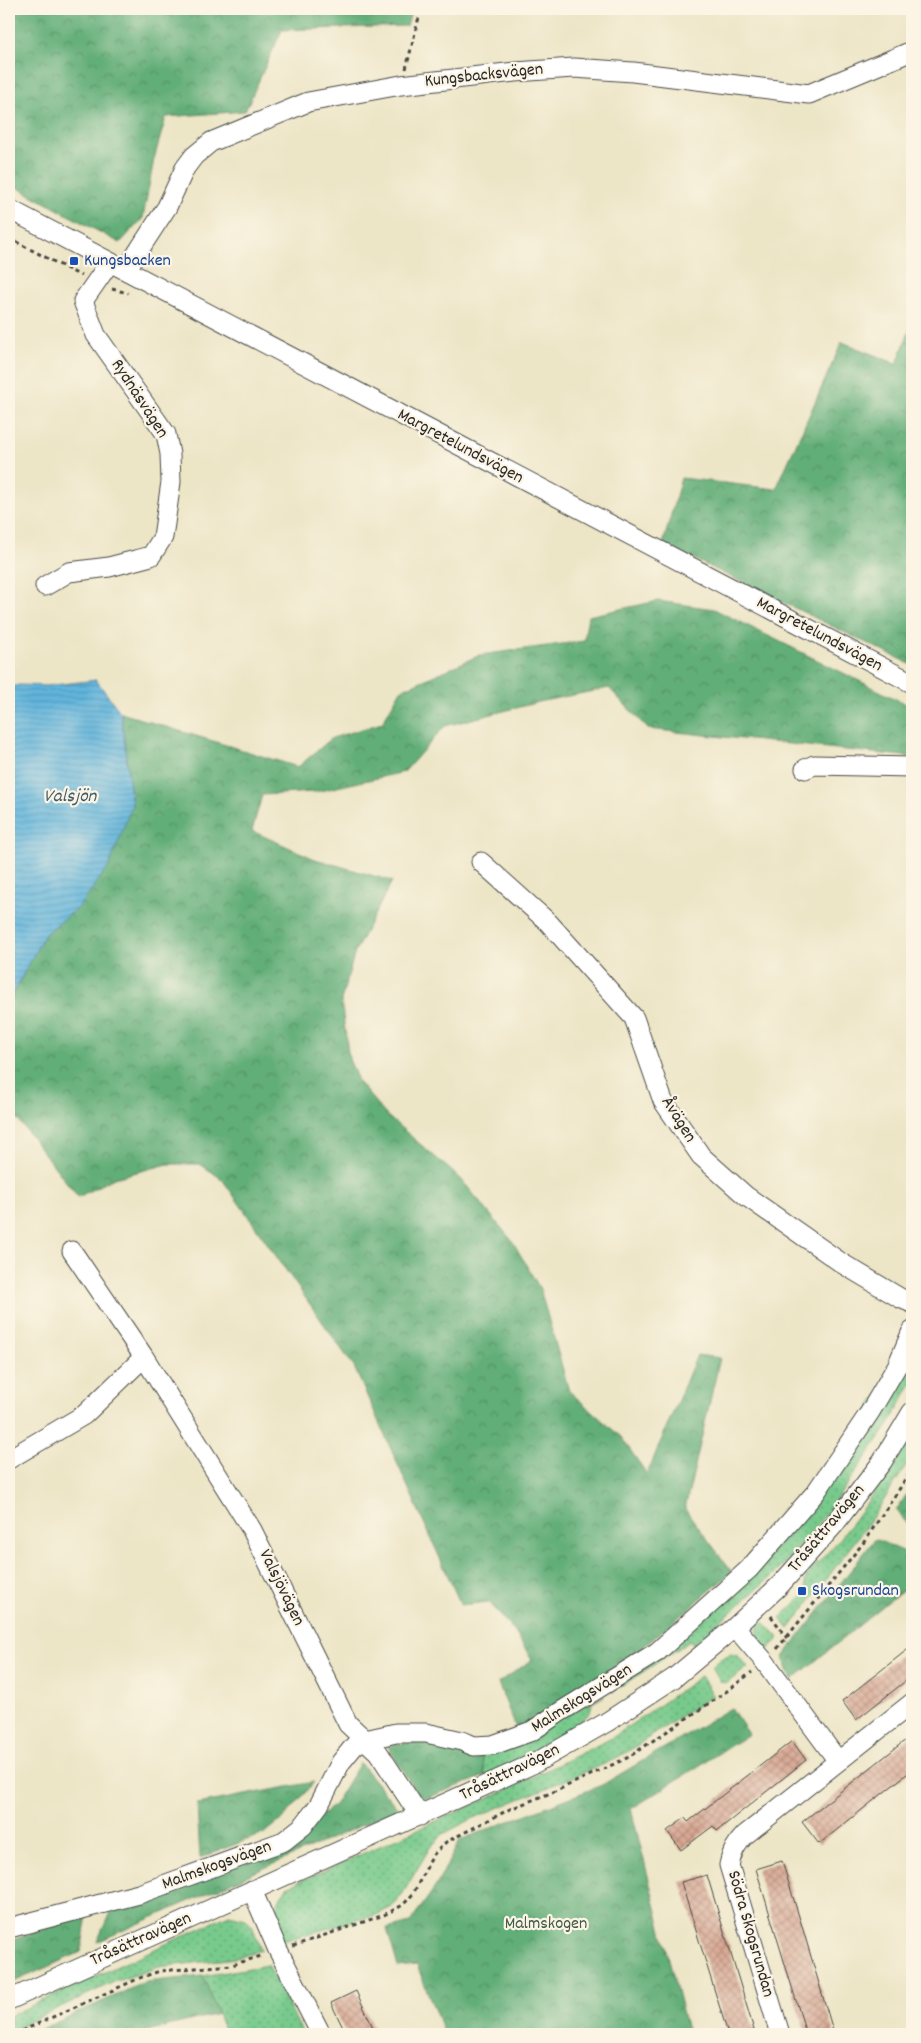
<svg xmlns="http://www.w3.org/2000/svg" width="921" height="2043" viewBox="0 0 921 2043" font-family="Dekko,sans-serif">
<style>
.grass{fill:url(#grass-dots);stroke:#527a5c}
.forest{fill:url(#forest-crowns);stroke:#466c52}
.water{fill:url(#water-rules);stroke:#467084}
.building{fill:url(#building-cross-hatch)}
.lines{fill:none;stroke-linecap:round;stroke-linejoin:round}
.minor-casing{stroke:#484742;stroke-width:21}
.path{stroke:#484742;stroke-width:3;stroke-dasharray:4 4;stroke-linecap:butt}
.minor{stroke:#fff;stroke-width:19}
.transit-dot{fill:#1a4fb4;stroke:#fcf5e5;stroke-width:2}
.labels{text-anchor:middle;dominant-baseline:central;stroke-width:4.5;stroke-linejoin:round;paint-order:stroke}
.street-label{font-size:18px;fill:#2b2b2b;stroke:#fcf5e5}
.transit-label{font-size:18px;fill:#164399;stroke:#fcf5e5;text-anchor:start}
.park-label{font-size:18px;fill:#425b48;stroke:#fcf5e5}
.water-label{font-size:19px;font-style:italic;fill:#3e5b69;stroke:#fcf5e5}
</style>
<defs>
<pattern id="grass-dots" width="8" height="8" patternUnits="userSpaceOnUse" patternTransform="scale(1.25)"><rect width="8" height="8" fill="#78ca8c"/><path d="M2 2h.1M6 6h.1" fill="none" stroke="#63a473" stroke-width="1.8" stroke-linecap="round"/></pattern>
<pattern id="forest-crowns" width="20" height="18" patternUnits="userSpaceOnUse" patternTransform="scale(1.25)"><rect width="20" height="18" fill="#62ae78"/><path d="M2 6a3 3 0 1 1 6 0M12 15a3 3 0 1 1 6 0" fill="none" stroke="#518e63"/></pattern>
<pattern id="water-rules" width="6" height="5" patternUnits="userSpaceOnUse" patternTransform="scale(1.25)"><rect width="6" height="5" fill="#61b5dd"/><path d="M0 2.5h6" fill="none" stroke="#5093b3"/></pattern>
<pattern id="building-cross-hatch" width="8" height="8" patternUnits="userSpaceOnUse" patternTransform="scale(1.25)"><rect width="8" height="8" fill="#d8a793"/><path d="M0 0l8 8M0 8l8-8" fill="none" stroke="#af8878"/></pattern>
</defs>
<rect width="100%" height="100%" fill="#fcf5e5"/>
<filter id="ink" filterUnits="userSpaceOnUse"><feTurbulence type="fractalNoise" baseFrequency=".02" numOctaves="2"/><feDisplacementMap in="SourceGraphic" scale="10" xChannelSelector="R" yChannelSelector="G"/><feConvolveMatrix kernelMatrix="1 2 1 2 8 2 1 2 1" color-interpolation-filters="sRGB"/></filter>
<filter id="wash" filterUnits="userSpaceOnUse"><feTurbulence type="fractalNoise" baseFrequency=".0096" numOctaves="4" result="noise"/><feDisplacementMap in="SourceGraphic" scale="20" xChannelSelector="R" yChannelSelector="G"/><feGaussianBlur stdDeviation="1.12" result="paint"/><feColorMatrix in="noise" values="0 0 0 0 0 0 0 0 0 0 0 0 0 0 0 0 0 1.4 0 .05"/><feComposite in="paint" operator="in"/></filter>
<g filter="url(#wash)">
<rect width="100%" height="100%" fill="#ece5c6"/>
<path class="grass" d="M 912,1345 L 912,1383 L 888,1426 L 829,1510 L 780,1569 L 693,1645 L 690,1641 L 612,1692 L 611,1687 L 766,1560 Z
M 912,1435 L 912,1457 L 870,1521 L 789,1629 L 780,1618 L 807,1592 L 805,1581 L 807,1575 L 840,1539 L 879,1486 Z
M 764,1622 L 778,1636 L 778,1640 L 763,1654 C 757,1644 756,1636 759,1623 Z
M 730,1654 L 738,1656 L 748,1667 L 727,1683 L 721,1682 L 712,1667 L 719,1660 Z
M 701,1676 L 713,1695 L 627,1752 L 607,1763 L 476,1817 L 443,1834 L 429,1849 L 403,1893 L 392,1907 L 376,1915 L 282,1941 C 274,1919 272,1908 287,1887 L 500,1793 L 612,1738 Z
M 604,1696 L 592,1703 L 590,1713 L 560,1738 L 485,1776 L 482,1754 Z
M 229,1915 L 246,1919 L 253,1928 L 261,1950 L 236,1958 L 159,1967 L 114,1982 L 9,2031 L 9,2016 Z
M 268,1965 L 303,2034 L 226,2034 L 203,1976 Z"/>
<path class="forest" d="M 9,9 L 412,9 L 407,26 L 282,30 L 245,111 L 166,117 L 154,159 L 143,218 L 120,243 L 9,183 Z
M 912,323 L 912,665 L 663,544 L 681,478 L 776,489 L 842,342 L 897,364 Z
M 658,601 L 714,609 L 912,707 L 912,757 L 648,729 L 609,688 L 543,701 L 445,726 L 404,772 L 315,792 L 262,795 L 252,831 L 315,859 L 392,881 L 355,952 L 341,1000 L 349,1059 L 359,1083 L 386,1115 L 461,1179 L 513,1242 L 540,1289 L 569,1391 L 621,1437 L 647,1474 L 697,1355 L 720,1358 L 685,1509 L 732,1572 L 635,1654 L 538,1721 L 516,1728 L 498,1683 L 532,1660 L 515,1632 L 489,1602 L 461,1605 L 354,1367 L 222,1179 L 200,1164 L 168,1164 L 114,1178 L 78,1197 L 9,1108 L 9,1001 L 45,934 L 79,907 L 132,805 L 121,713 L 298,767 L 332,738 L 382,723 L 401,690 L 480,655 L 584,641 L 588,616 Z
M 912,1486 L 912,1529 L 896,1511 Z
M 875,1539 L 912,1555 L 910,1584 L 792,1680 L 783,1657 Z
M 731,1708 L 749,1734 L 631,1809 L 688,2034 L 444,2034 L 417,1965 L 398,1967 L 387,1929 L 410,1923 L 436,1886 L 460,1840 L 602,1785 Z
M 421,1742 L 482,1754 L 485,1776 L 421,1800 L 387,1745 Z
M 360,1763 L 398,1809 L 97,1942 L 111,1910 L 284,1844 L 334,1805 Z
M 314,1782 L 285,1817 L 265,1833 L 200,1858 L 197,1804 Z
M 87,1915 L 81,1952 L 9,1984 L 9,1941 Z
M 203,1976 L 218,2014 L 134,2034 L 31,2034 L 145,1982 Z"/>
<path class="water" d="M 96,680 L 121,713 L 132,805 L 109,866 L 79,907 L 45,934 L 9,1001 L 9,688 L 19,685 L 46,686 Z"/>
<g id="blocks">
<path class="building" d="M 912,1646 L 912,1676 L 856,1720 L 842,1701 Z
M 912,1735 L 912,1770 L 819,1844 L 802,1822 Z
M 792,1741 L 806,1760 L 717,1831 L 713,1826 L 681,1850 L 667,1831 L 685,1818 L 688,1822 Z
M 782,1861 L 801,1923 L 834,2034 L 806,2034 L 802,2020 L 756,1869 Z
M 707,1875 L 754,2030 L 740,2034 L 728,2034 L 681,1882 Z
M 356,1991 L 376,2034 L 346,2034 L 331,2003 Z"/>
</g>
</g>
<g filter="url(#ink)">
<use href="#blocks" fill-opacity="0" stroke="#484742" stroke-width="1"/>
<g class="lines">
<defs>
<path id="minor" d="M 9,209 L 912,683
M 126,270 L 167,207 L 185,168 L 194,156 L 211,142 L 308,102 L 401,85 L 515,72 L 574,68 L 633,72 L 809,94 L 912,51
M 45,586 L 69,572 L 109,567 L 151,556 L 163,537 L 171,482 L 170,454 L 166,434 L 96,335 L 83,301 L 110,262
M 805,769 L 814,765 L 912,767
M 481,862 L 548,922 L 634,1018 L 663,1101 L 701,1156 L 746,1196 L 843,1264 L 900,1298 L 912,1303
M 72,1251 L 144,1357 L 252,1530 L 348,1724 L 378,1752 L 420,1816
M 9,1459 L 84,1415 L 144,1357
M 735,1627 L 765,1662 L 838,1761
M 252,1890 L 278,1950 L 321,2034
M 9,1928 L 139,1894 L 284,1841 L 303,1826 L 319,1805 L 341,1762 L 355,1745 L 365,1740 L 396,1733 L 426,1733 L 462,1741 L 474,1746 L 493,1745 L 532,1731 L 560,1712 L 657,1652 L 749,1569 L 816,1492 L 870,1412 L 897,1366 L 912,1331
M 9,2000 L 537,1762 L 607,1722 L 674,1678 L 735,1627 L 780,1585 L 833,1526 L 882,1462 L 912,1412
M 780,2034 L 729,1865 C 732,1852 736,1844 745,1835 L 912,1703"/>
</defs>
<use href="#minor" class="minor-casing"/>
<path class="path" d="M 406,69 L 421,9
M 9,238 L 81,276
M 112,289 L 128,293
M 771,1616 L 787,1638
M 777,1649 L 864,1542 L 912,1470
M 293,1946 L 384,1915 L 403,1905 L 413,1894 L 433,1855 L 446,1842 L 510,1809 L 558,1790 L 627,1758 L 723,1694 L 752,1672
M 15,2034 L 142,1977 L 160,1971 L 232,1965 L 264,1955"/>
<use href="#minor" class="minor"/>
</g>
</g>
<g class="transit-dot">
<rect x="69" y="256" width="10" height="10" rx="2.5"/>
<rect x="797" y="1586" width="10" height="10" rx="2.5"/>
</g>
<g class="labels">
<g class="street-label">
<text transform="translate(484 76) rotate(-6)">Kungsbacksvägen</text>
<text transform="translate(139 399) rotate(57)">Rydnäsvägen</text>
<text transform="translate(460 447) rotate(28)">Margretelundsvägen</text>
<text transform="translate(819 635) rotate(28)">Margretelundsvägen</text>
<text transform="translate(678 1120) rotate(58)">Åvägen</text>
<text transform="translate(827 1529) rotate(-50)">Tråsättravägen</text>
<text transform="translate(281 1588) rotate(64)">Valsjövägen</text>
<text transform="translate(582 1699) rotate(-32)">Malmskogsvägen</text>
<text transform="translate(510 1773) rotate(-26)">Tråsättravägen</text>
<text transform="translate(217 1866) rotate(-20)">Malmskogsvägen</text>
<text transform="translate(750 1934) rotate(74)">Södra Skogsrundan</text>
<text transform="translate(141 1940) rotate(-24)">Tråsättravägen</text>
</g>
<g class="transit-label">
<text x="84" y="261">Kungsbacken</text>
<text x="812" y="1591">Skogsrundan</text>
</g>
<g class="park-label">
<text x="546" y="1924">Malmskogen</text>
</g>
<g class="water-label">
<text x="70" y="797">Valsjön</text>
</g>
</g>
<rect width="921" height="2043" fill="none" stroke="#fcf5e5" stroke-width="30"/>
</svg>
